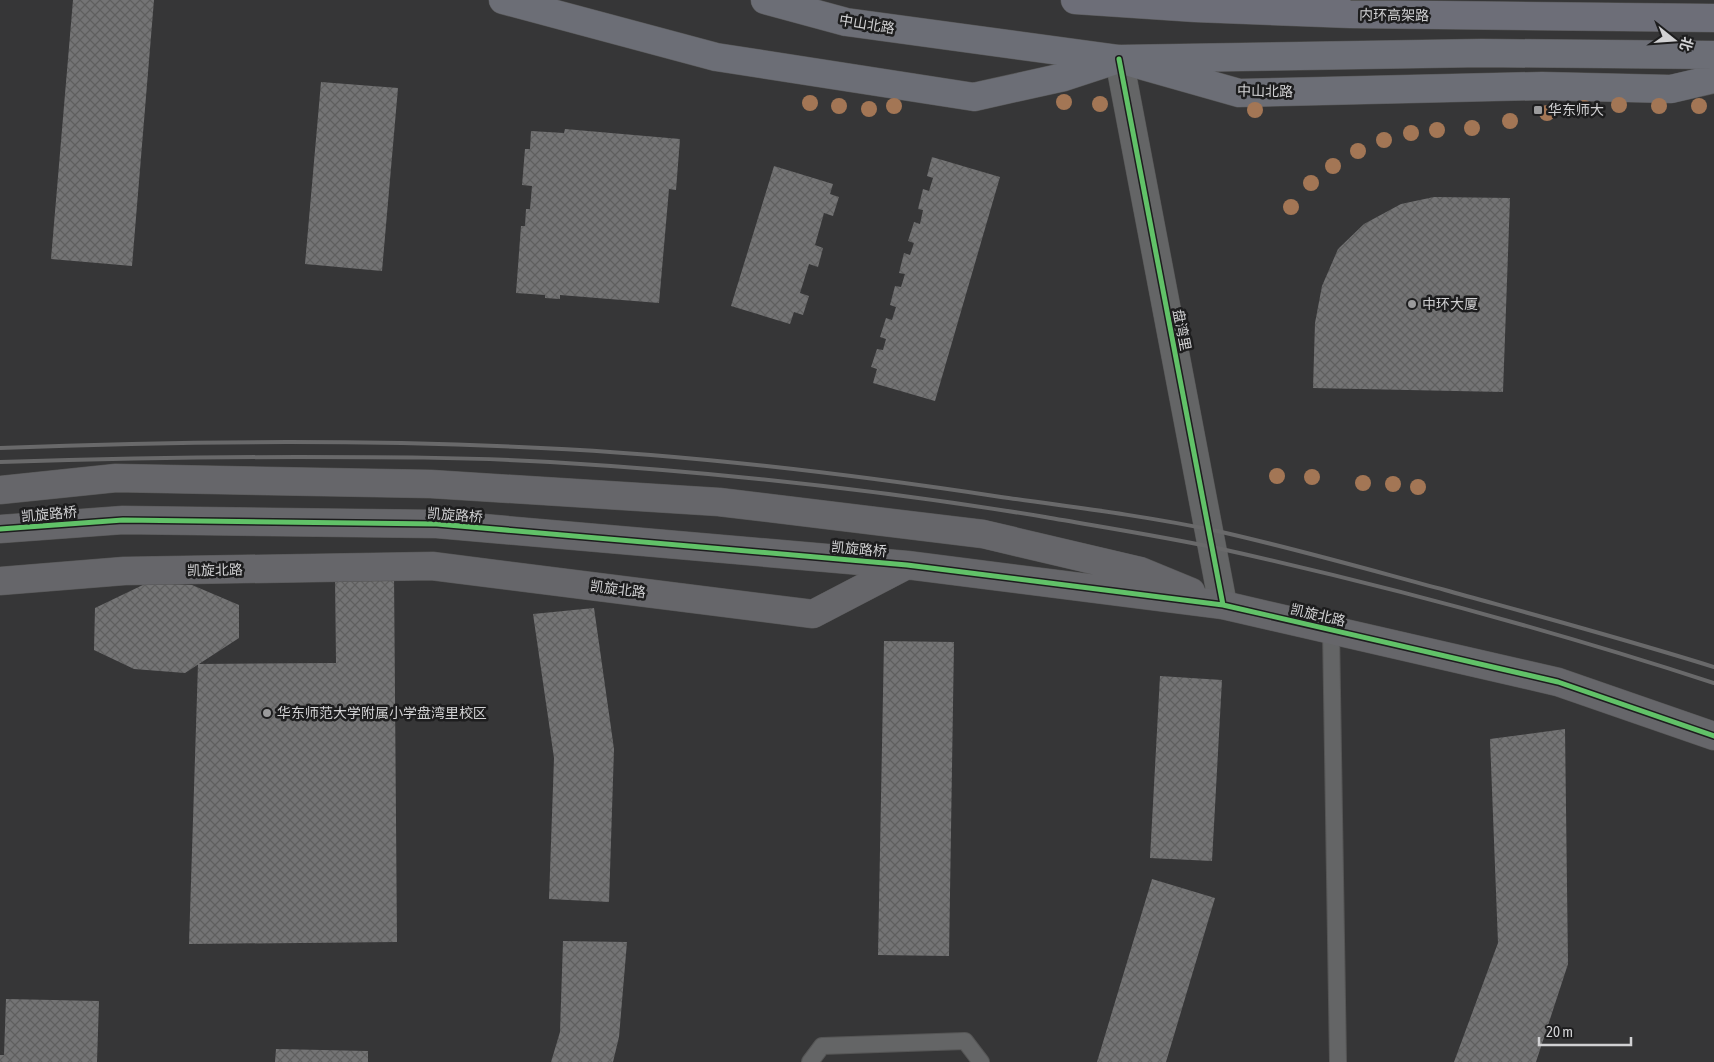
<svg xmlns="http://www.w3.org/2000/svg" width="1714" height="1062" viewBox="0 0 1714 1062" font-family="'Asap Condensed','Noto Sans SC',sans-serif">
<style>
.building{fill:url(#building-cross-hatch)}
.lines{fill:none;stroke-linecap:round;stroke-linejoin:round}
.lane-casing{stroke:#555;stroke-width:18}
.street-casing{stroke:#555;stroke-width:29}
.secondary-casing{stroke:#555;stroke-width:29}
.primary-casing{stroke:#555;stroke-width:29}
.highway-casing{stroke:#555;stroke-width:29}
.lane{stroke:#646566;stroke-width:16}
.street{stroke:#646566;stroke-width:28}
.secondary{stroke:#66666a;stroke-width:28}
.primary{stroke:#6c6e76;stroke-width:28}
.highway{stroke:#6d6e78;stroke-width:28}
.rail{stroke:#69696a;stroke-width:4}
.cycleway-casing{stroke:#1d1d1e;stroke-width:8}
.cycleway{stroke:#61c268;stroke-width:5}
.tree{fill:#a37655}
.poi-dot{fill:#9b9b9c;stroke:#1d1d1e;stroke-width:2}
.labels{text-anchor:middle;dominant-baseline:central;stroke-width:5;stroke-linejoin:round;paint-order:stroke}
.street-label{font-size:14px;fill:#d1d1d3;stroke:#1d1d1e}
.poi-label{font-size:14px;fill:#d1d1d3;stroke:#1d1d1e;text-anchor:start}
</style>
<defs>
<pattern id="building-cross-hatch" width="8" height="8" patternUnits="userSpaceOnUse" patternTransform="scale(1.25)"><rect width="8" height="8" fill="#747475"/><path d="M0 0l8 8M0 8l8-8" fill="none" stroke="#5f5f5f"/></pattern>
</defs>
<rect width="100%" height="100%" fill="#363637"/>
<path class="building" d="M 73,0 L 154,0 L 132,266 L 51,259 Z
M 321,82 L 398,88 L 382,271 L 305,264 Z
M 565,129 L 680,139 L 676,190 L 669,189 L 659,303 L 560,295 L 560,299 L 545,298 L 545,295 L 516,293 L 521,226 L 525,226 L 526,209 L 530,209 L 532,186 L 522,185 L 525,149 L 530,149 L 531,131 L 564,133 Z
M 932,157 L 1000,177 L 935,401 L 873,383 L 877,369 L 871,367 L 877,349 L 883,350 L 886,339 L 880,337 L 886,318 L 892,320 L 896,307 L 890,305 L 895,286 L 901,287 L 905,274 L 899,273 L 904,253 L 910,255 L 914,243 L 908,241 L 914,222 L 920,224 L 923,210 L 918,209 L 923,189 L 929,191 L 933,178 L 927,176 Z
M 774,166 L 833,184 L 830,194 L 839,197 L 833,216 L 824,213 L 815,245 L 823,248 L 818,267 L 809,264 L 800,293 L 809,296 L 803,315 L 794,312 L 790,324 L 731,306 Z
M 1434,197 L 1510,198 L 1503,392 L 1313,388 L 1315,323 L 1322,286 L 1338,249 L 1364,224 L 1401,204 Z
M 394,574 L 397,942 L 189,944 L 198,664 L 336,663 L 335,575 Z
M 147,583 L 192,585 L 239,605 L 239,638 L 185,673 L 134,669 L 94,650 L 95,608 Z
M 594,608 L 614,749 L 609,902 L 549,899 L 554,758 L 533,614 Z
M 884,641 L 954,642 L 949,956 L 878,955 Z
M 1160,676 L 1222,680 L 1212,861 L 1150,858 Z
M 1565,729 L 1568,964 L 1536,1062 L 1454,1062 L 1498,943 L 1490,739 Z
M 1152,879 L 1215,898 L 1166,1062 L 1097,1062 Z
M 563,941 L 627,942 L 619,1037 L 613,1062 L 551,1062 L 560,1032 Z
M 6,999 L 99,1001 L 97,1062 L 0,1062 L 0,1055 L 4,1055 Z
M 276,1049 L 368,1051 L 368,1062 L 275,1062 Z"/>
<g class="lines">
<defs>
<path id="lane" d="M 1331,630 L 1338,1062
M 810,1062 L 822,1046 L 965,1041 L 981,1062"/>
<path id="street" d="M 1119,59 L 1223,605"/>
<path id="secondary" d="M 0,490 L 116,478 L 431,484 L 719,502 L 983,534 L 1140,571 L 1191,592
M 0,529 L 123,520 L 437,524 L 907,565 L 1223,605 L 1558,682 L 1714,736
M 0,581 L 124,571 L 432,566 L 813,614 L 907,565"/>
<path id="primary" d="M 503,0 L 716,57 L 974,97 L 1064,77 L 1119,59 L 1482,53 L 1714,55
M 765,0 L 846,22 L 1119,59 L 1239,93 L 1542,86 L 1671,89 L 1714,79"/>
<path id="highway" d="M 1075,0 L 1195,8 L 1350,14 L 1714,18"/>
</defs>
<use href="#lane" class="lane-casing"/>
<use href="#street" class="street-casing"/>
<use href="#secondary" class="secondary-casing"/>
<use href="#primary" class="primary-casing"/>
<use href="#highway" class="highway-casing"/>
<use href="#lane" class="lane"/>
<use href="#street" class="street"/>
<use href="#secondary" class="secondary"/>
<use href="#primary" class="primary"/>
<use href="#highway" class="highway"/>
<path class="rail" d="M 0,448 C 180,441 361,439 541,448 C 695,455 849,474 1001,497 C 1073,507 1146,516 1217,531 C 1293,548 1370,570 1445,590 C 1535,615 1625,639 1714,667
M 0,462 C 99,459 198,457 297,457 C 381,457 466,457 550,462 C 716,472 881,490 1045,517 C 1102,527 1160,536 1217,548 C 1384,585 1551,630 1714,683"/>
<defs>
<path id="cycleway" d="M 1119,59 L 1223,605
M 0,529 L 123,520 L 437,524 L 907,565 L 1223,605 L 1558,682 L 1714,736"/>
</defs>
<use href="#cycleway" class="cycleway-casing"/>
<use href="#cycleway" class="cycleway"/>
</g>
<g class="tree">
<circle cx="1064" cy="102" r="8"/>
<circle cx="810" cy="103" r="8"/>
<circle cx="1100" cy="104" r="8"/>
<circle cx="1619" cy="105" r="8"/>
<circle cx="839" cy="106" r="8"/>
<circle cx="894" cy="106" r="8"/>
<circle cx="1659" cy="106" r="8"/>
<circle cx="1699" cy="106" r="8"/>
<circle cx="1584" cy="108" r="8"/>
<circle cx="869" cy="109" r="8"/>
<circle cx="1255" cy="110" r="8"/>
<circle cx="1547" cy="113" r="8"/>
<circle cx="1510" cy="121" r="8"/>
<circle cx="1472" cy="128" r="8"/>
<circle cx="1437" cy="130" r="8"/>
<circle cx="1411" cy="133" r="8"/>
<circle cx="1384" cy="140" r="8"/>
<circle cx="1358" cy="151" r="8"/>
<circle cx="1333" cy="166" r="8"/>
<circle cx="1311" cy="183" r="8"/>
<circle cx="1291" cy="207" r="8"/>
<circle cx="1277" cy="476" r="8"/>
<circle cx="1312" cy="477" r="8"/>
<circle cx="1363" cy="483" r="8"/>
<circle cx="1393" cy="484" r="8"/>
<circle cx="1418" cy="487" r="8"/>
</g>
<g class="poi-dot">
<rect x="1533" y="105" width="10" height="10" rx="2.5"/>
<circle cx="1412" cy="304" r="5"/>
<circle cx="267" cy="713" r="5"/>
</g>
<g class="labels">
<g class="street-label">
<text transform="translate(1394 15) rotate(1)">内环高架路</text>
<text transform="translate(867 24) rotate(9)">中山北路</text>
<text transform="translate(1265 91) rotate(1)">中山北路</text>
<text transform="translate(1182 330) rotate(79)">盘湾里</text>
<text transform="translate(49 514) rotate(-5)">凯旋路桥</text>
<text transform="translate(455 515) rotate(4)">凯旋路桥</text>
<text transform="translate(859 549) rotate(5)">凯旋路桥</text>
<text transform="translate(215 570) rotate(-1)">凯旋北路</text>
<text transform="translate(618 589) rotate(7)">凯旋北路</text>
<text transform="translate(1318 615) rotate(13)">凯旋北路</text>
</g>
<g class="poi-label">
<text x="1548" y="110">华东师大</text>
<text x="1422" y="304">中环大厦</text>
<text x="277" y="713">华东师范大学附属小学盘湾里校区</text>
</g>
</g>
<g transform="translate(1674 40) rotate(107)" stroke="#1d1d1e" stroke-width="4" paint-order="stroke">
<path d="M0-4L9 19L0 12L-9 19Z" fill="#d1d1d3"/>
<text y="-8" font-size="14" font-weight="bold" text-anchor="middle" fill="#d1d1d3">北</text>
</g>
<path d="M1539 1037v8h92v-8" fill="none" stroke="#d1d1d3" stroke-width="2.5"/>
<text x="1546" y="1037" font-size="15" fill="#d1d1d3" stroke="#1d1d1e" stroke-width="4" paint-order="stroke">20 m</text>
</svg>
